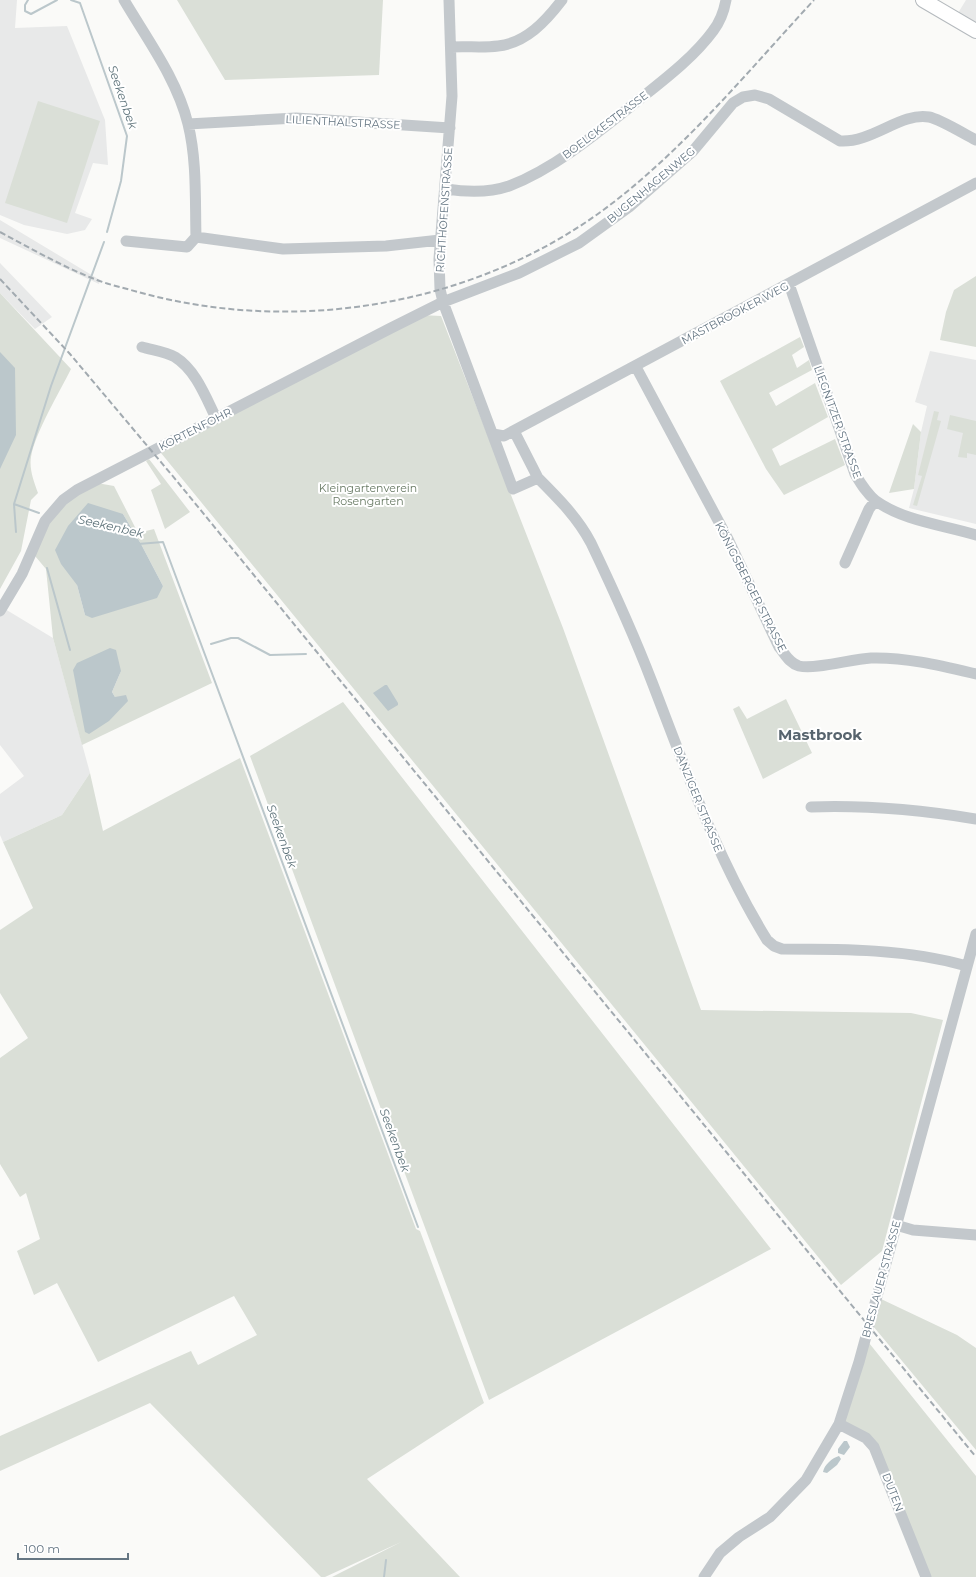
<svg xmlns="http://www.w3.org/2000/svg" width="976" height="1577" viewBox="0 0 976 1577" font-family="Montserrat,sans-serif">
<style>
.built{fill:#e8e9e9}
.green{fill:#dadfd7;fill-rule:evenodd}
.water{fill:#bbc7cb}
.lines{fill:none;stroke-linecap:round;stroke-linejoin:round}
.stream{stroke:#bbc7cb;stroke-width:2}
.major-casing{stroke:#b5babe;stroke-width:16}
.minor{stroke:#c3c8cc;stroke-width:11}
.major{stroke:#fff;stroke-width:14}
.rail{stroke:#a2aab0;stroke-width:2;stroke-dasharray:6 3;stroke-linecap:butt}
.labels{text-anchor:middle;dominant-baseline:central;stroke-width:4;stroke-linejoin:round;paint-order:stroke}
.street-label{font-size:11px;fill:#657683;stroke:#fff}
.park-label{font-size:11px;fill:#687a64;stroke:#fff}
.water-label{font-size:12px;font-style:italic;fill:#60757c;stroke:#fff}
.district-label{font-size:15px;font-weight:bold;fill:#57646e;stroke:#fff}
</style>
<rect width="100%" height="100%" fill="#fafaf8"/>
<path class="built" d="M 0,0 L 17,0 L 15,28 L 67,26 L 105,120 L 108,165 L 93,163 L 75,213 L 92,219 L 85,230 L 67,234 L 24,225 L 0,215 Z
M 966,0 L 976,0 L 976,31 L 955,18 Z
M 0,220 L 100,280 L 99,284 L 0,238 Z
M 0,263 L 52,317 L 35,329 L 0,293 Z
M 930,351 L 976,360 L 976,524 L 909,508 L 914,489 L 921,432 L 927,406 L 915,402 Z
M 0,606 L 53,638 L 90,773 L 62,815 L 3,842 L 0,835 L 0,794 L 24,776 L 0,745 Z"/>
<path class="green" d="M 177,0 L 383,0 L 379,75 L 225,80 Z
M 38,101 L 100,121 L 67,223 L 5,203 Z
M 976,276 L 976,347 L 940,340 L 946,312 L 954,290 Z
M 0,293 L 71,369 C 59,393 35,433 31,457 C 29,469 34,482 38,493 L 31,500 L 21,551 L 0,589 Z
M 421,315 L 441,316 L 563,628 L 701,1010 L 911,1013 L 943,1020 L 882,1251 L 841,1285 L 161,453 Z
M 800,337 L 804,347 L 792,355 L 797,368 L 809,360 L 812,370 L 769,393 L 776,406 L 815,383 L 828,417 L 772,449 L 780,466 L 835,439 L 845,465 L 784,495 L 766,469 L 720,381 Z
M 934,411 L 939,412 L 937,420 L 941,421 L 917,506 L 913,505 L 922,476 L 918,475 Z
M 950,415 L 976,421 L 976,455 L 967,453 L 967,458 L 958,457 L 963,433 L 947,429 Z
M 913,424 L 921,432 L 914,489 L 889,493 Z
M 149,459 L 190,512 L 165,529 L 151,490 L 161,484 L 146,461 Z
M 97,483 L 114,486 L 138,533 L 154,529 L 212,683 L 82,745 L 53,638 L 46,569 L 35,556 L 47,523 L 64,503 ZM 123,514 L 141,544 L 163,586 L 85,615 L 77,585 ZM 121,671 L 112,692 L 115,697 L 120,697 L 86,732 Z
M 786,699 L 812,753 L 763,779 L 733,709 L 739,706 L 747,719 Z
M 343,702 L 771,1249 L 489,1400 L 250,756 Z
M 240,758 L 416,1229 L 420,1231 L 484,1403 L 367,1479 L 460,1577 L 332,1577 L 401,1542 L 325,1577 L 321,1577 L 150,1403 L 0,1471 L 0,1436 L 191,1351 L 198,1365 L 257,1335 L 234,1296 L 98,1362 L 57,1283 L 34,1295 L 17,1251 L 40,1239 L 26,1193 L 20,1197 L 0,1164 L 0,1058 L 28,1038 L 0,993 L 0,930 L 33,908 L 3,842 L 62,815 L 90,773 L 103,831 Z
M 881,1299 L 957,1335 L 976,1348 L 976,1450 L 873,1326 Z
M 865,1338 L 976,1476 L 976,1577 L 926,1577 L 874,1447 L 839,1424 Z"/>
<path class="water" d="M 0,352 L 15,368 L 16,435 L 0,469 Z
M 88,503 L 123,514 L 141,544 L 163,586 L 157,598 L 92,618 L 85,615 L 77,585 L 61,564 L 55,550 L 68,526 Z
M 110,648 L 116,650 L 121,671 L 112,692 L 115,697 L 126,695 L 128,701 L 109,721 L 89,734 L 85,732 L 73,670 L 77,663 Z
M 385,685 L 387,685 L 398,703 L 398,705 L 388,711 L 373,693 Z
M 844,1441 L 847,1441 L 850,1447 L 844,1455 L 838,1453 L 838,1449 Z
M 839,1456 L 841,1459 L 837,1465 L 827,1473 L 823,1472 C 824,1465 832,1458 839,1456 Z"/>
<g class="lines">
<path class="stream" d="M 28,0 L 25,5 L 25,11 L 31,14 L 57,0
M 71,0 L 80,3 L 127,136 L 121,181 L 107,232
M 14,504 L 16,532
M 39,513 L 14,504 L 51,386 L 104,242
M 138,544 L 163,542 L 418,1227
M 47,568 L 70,650
M 211,644 L 231,638 L 238,638 L 270,655 L 306,654
M 384,1577 L 386,1560"/>
<defs>
<path id="major" d="M 923,0 L 976,31"/>
</defs>
<use href="#major" class="major-casing"/>
<path class="minor" d="M 124,0 C 147,39 177,79 188,124 C 197,160 195,200 196,237 L 187,247 L 126,241
M 449,0 L 452,96 L 439,259 L 440,289 L 443,302 L 513,489 L 538,478 L 514,431
M 451,47 C 467,46 483,48 498,46 C 526,43 546,21 562,0
M 188,124 L 296,118 L 450,128
M 446,189 C 466,192 489,193 509,186 C 556,168 601,130 640,99 C 665,79 694,57 713,31 C 720,22 724,11 726,0
M 196,237 L 283,249 L 386,246 L 440,240
M 789,284 L 855,474 C 861,484 867,494 876,501 C 904,521 943,525 976,535
M 142,347 C 152,350 166,352 175,357 C 196,370 206,398 216,418
M 636,367 L 728,539 L 779,647 C 785,654 789,663 799,666 C 815,670 851,659 871,658 C 906,657 942,666 976,674
M 493,434 L 504,436 L 976,183
M 538,478 C 558,498 578,518 591,543 C 613,589 634,635 652,682 C 686,770 717,859 767,940 L 774,946 L 782,949 C 844,949 907,949 967,966
M 845,563 L 869,509 L 875,501
M 0,611 L 22,574 L 45,521 L 63,500 L 77,490 L 391,328 L 443,302 L 519,273 L 579,243 L 629,207 L 693,151 L 733,103 L 743,97 L 755,95 L 769,99 L 840,141 C 872,143 901,112 929,117 C 940,119 964,134 976,140
M 811,807 C 867,805 921,810 976,819
M 896,1225 L 913,1230 L 976,1235
M 839,1424 L 866,1438 L 874,1447 L 926,1577
M 704,1577 L 720,1553 L 739,1537 L 770,1517 L 806,1480 L 839,1424 L 859,1362 L 976,934"/>
<use href="#major" class="major"/>
<path class="rail" d="M 0,232 C 32,249 63,267 97,280 C 110,285 124,288 138,292 C 300,337 486,304 619,198 C 691,141 751,68 814,0
M 0,279 L 70,354 L 176,480 L 976,1457"/>
</g>
<g class="labels">
<g class="street-label">
<text transform="translate(343 122) rotate(3)">LILIENTHALSTRASSE</text>
<text transform="translate(605 125) rotate(-37)">BOELCKESTRASSE</text>
<text transform="translate(651 185) rotate(-40)">BUGENHAGENWEG</text>
<text transform="translate(444 210) rotate(-86)">RICHTHOFENSTRASSE</text>
<text transform="translate(735 313) rotate(-28)">MASTBROOKER WEG</text>
<text transform="translate(838 422) rotate(70)">LIEGNITZER STRASSE</text>
<text transform="translate(195 429) rotate(-27)">KORTENFOHR</text>
<text transform="translate(751 587) rotate(63)">KÖNIGSBERGER STRASSE</text>
<text transform="translate(698 799) rotate(68)">DANZIGER STRASSE</text>
<text transform="translate(881 1279) rotate(-75)">BRESLAUER STRASSE</text>
<text transform="translate(893 1492) rotate(69)">DUTEN</text>
</g>
<g class="park-label">
<text x="368" y="488">Kleingartenverein<tspan x="368" dy="13">Rosengarten</tspan></text>
</g>
<g class="water-label">
<text transform="translate(123 97) rotate(71)">Seekenbek</text>
<text transform="translate(111 526) rotate(13)">Seekenbek</text>
<text transform="translate(282 836) rotate(70)">Seekenbek</text>
<text transform="translate(395 1140) rotate(70)">Seekenbek</text>
</g>
<g class="district-label">
<text x="820" y="734">Mastbrook</text>
</g>
</g>
<path d="M18 1553v6h110v-6" fill="none" stroke="#657683" stroke-width="2"/>
<text x="24" y="1553" font-size="12" fill="#657683" stroke="#ffffff" stroke-width="3" paint-order="stroke">100 m</text>
</svg>
